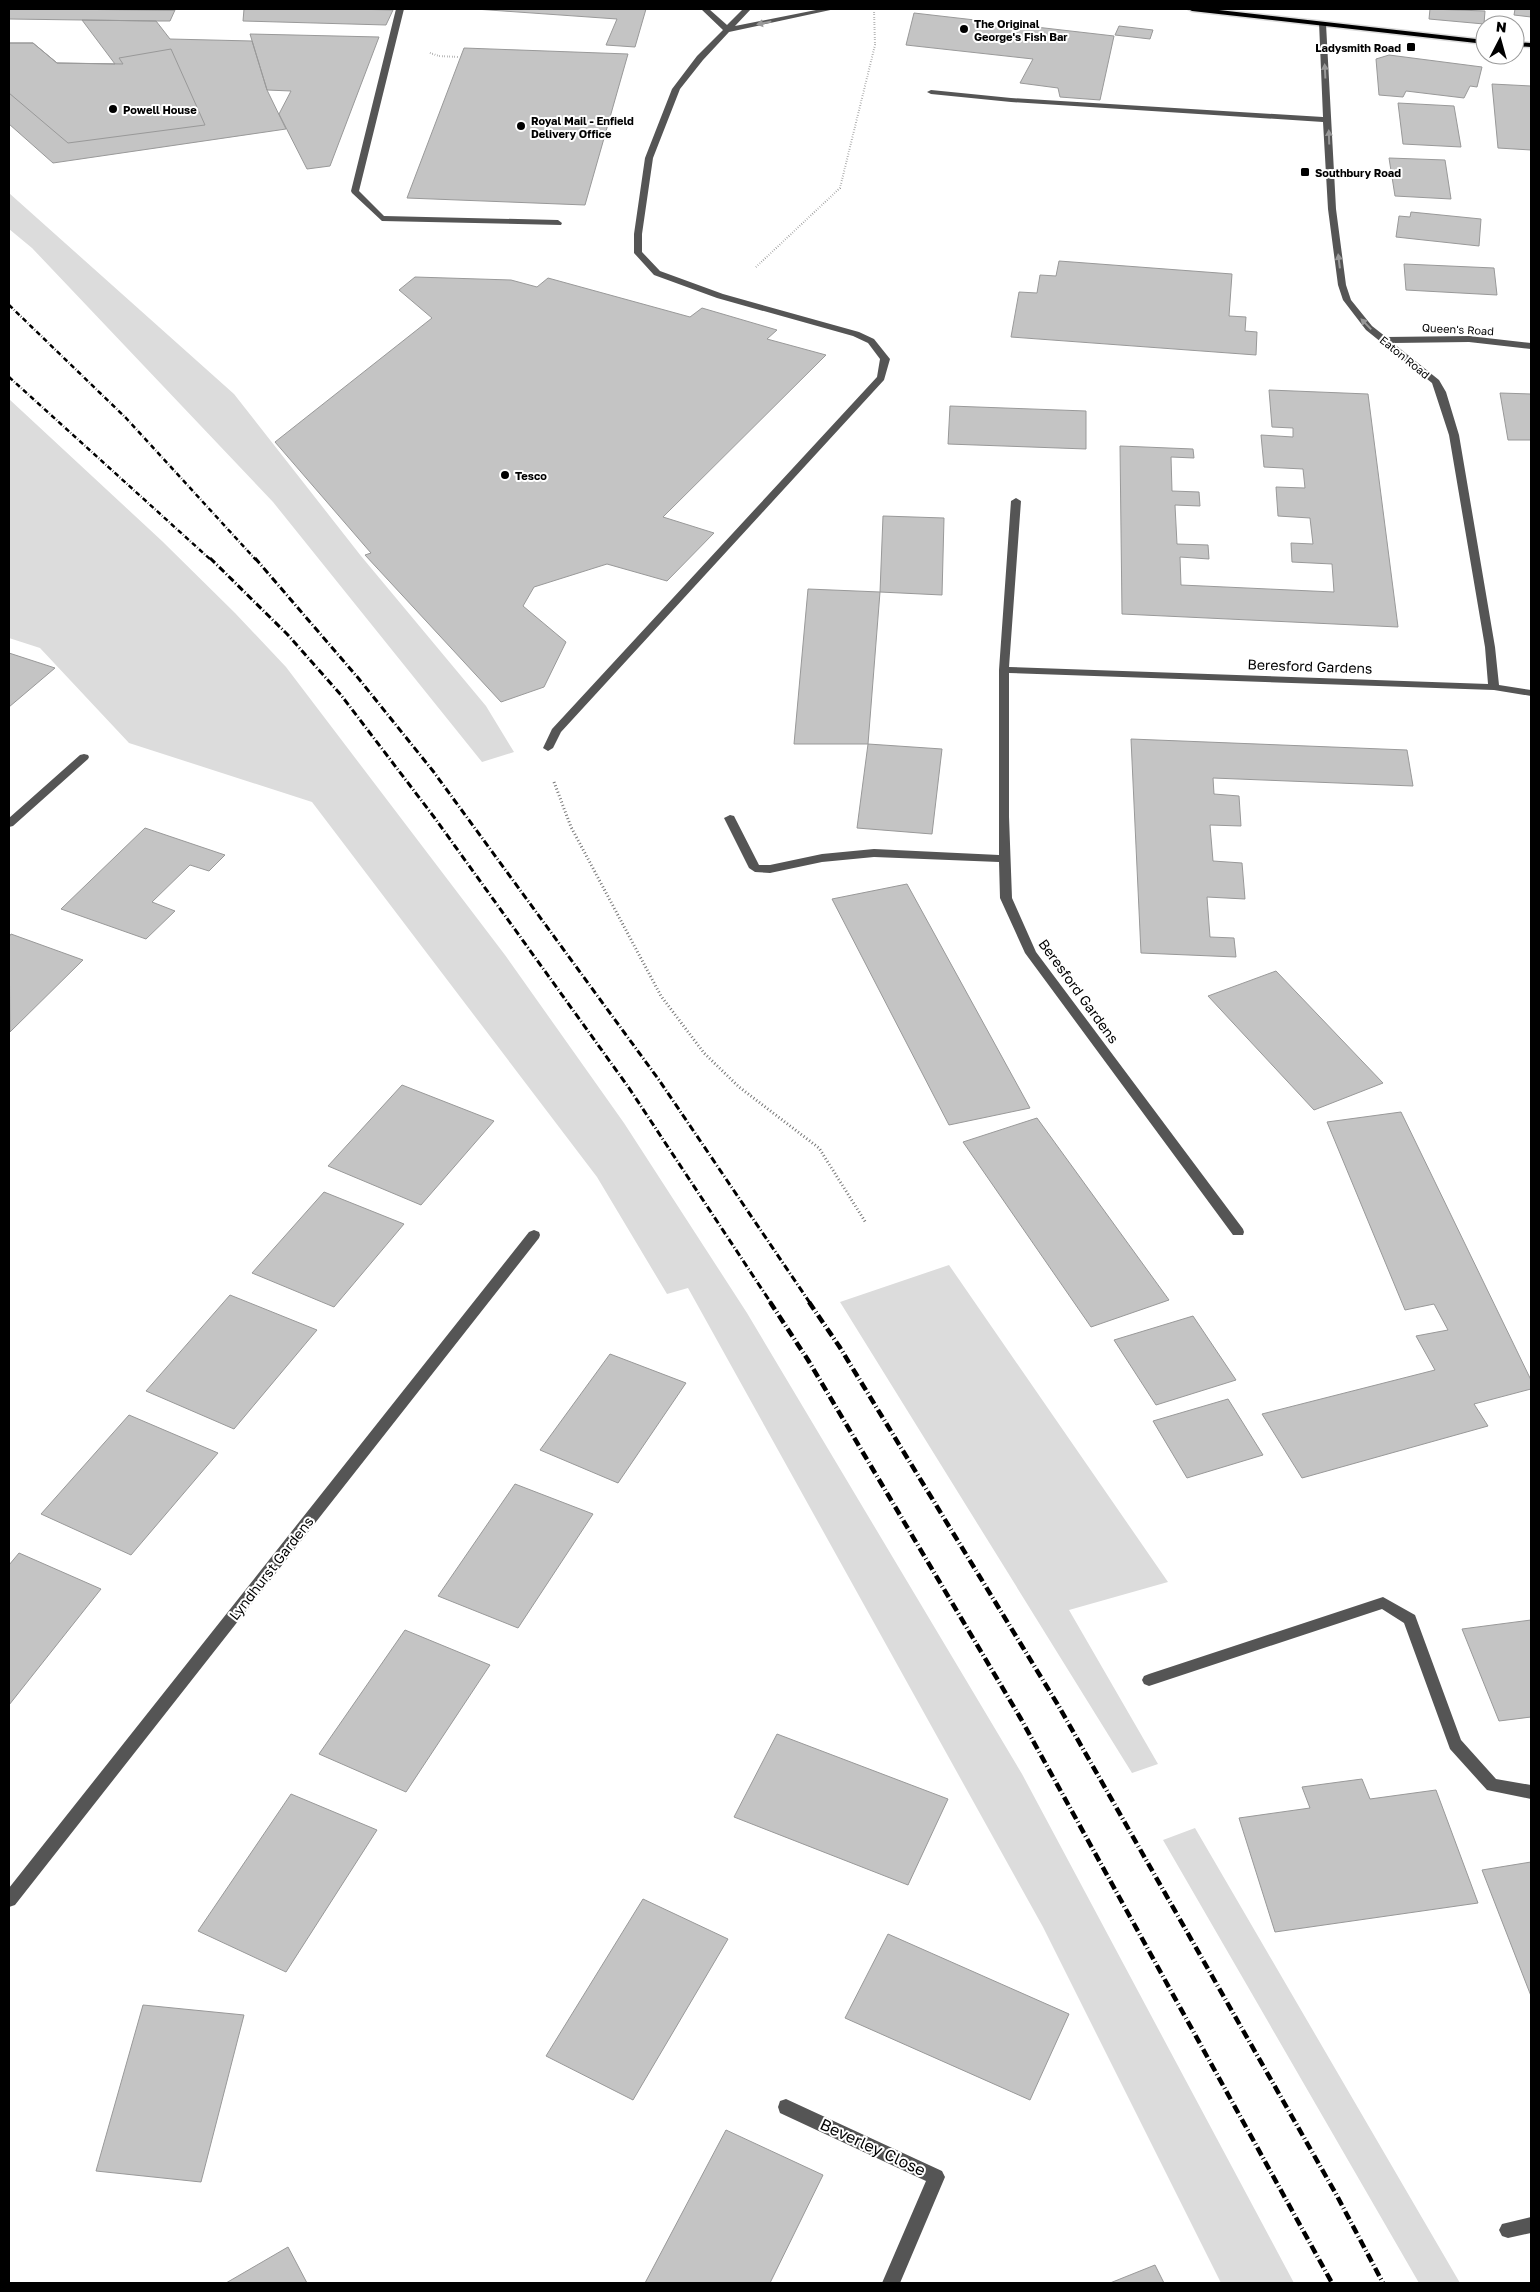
<svg xmlns="http://www.w3.org/2000/svg" width="1540" height="2292" viewBox="0 0 1540 2292" font-family="'Golos Text',sans-serif">
<style>
.green{fill:#dcdcdc}
.building{fill:#c4c4c4;stroke:#999}
.lines{fill:none;stroke-linecap:round;stroke-linejoin:round}
.major-casing{stroke:#dbdbdb;stroke-width:3}
.path-far1{stroke:#777;stroke-width:2;stroke-dasharray:0.5 2;stroke-linecap:butt}
.path{stroke:#777;stroke-width:3;stroke-dasharray:1 2.5;stroke-linecap:butt}
.minor{fill:#555;fill-rule:evenodd}
.major{fill:#000;fill-rule:evenodd}
.rail-far2{stroke:#000;stroke-width:2.5;stroke-dasharray:5 2 0.5 2;stroke-linecap:butt}
.rail-far1{stroke:#000;stroke-width:3;stroke-dasharray:7 2.5 1 2.5;stroke-linecap:butt}
.rail{stroke:#000;stroke-width:4.5;stroke-dasharray:9 3 1 3;stroke-linecap:butt}
.oneway{fill:#999}
.poi-dot{fill:#000;stroke:#fff;stroke-width:2}
.labels{text-anchor:middle;dominant-baseline:central;stroke-width:4;stroke-linejoin:round;paint-order:stroke}
.far-poi-label{font-size:11px;font-weight:bold;fill:#000;stroke:#fff;text-anchor:start}
.far-street-label{font-size:11px;fill:#000;stroke:#fff}
.street-label{font-size:14px;fill:#000;stroke:#fff}
.near-street-label{font-size:16px;fill:#000;stroke:#fff}
</style>
<rect width="100%" height="100%" fill="#fff"/>
<path class="green" d="M 9,193 L 234,394 L 361,556 L 486,706 L 514,752 L 482,762 L 273,502 L 32,248 L 9,229 Z
M 9,399 L 162,541 L 235,613 L 286,667 L 505,955 L 624,1123 L 747,1313 L 1022,1774 L 1294,2283 L 1221,2283 L 1043,1927 L 688,1288 L 667,1294 L 597,1177 L 312,802 L 129,743 L 40,648 L 9,638 Z
M 949,1265 L 1168,1582 L 1069,1610 L 1158,1764 L 1132,1773 L 840,1302 Z
M 1195,1828 L 1460,2283 L 1419,2283 L 1163,1840 Z"/>
<path class="building" d="M 9,9 L 20,9 L 175,10 L 170,21 L 156,21 L 9,19 Z
M 20,9 L 175,9 L 175,10 Z
M 244,9 L 351,9 L 393,10 L 386,25 L 243,21 Z
M 475,9 L 646,9 L 635,47 L 606,45 L 617,19 Z
M 1430,9 L 1485,11 L 1484,24 L 1429,19 Z
M 1515,9 L 1531,9 L 1531,17 L 1514,15 Z
M 914,13 L 1114,36 L 1100,100 L 1060,97 L 1058,88 L 1020,83 L 1033,59 L 906,45 Z
M 82,20 L 156,21 L 170,39 L 252,41 L 267,90 L 286,129 L 53,163 L 9,124 L 9,43 L 33,43 L 57,63 L 115,64 Z
M 1119,26 L 1153,30 L 1150,39 L 1115,35 Z
M 250,34 L 379,37 L 330,166 L 307,169 L 279,114 L 291,91 L 267,90 Z
M 9,43 L 33,43 L 57,63 L 123,64 L 119,58 L 171,49 L 205,125 L 68,143 L 9,93 Z
M 464,48 L 628,54 L 585,205 L 407,198 Z
M 1389,55 L 1482,67 L 1477,87 L 1470,86 L 1464,98 L 1406,91 L 1403,97 L 1379,95 L 1376,59 Z
M 1492,84 L 1531,86 L 1531,150 L 1498,148 Z
M 1398,103 L 1454,106 L 1461,147 L 1403,144 Z
M 1389,158 L 1445,160 L 1451,199 L 1395,196 Z
M 1411,212 L 1481,219 L 1479,246 L 1396,237 L 1399,216 L 1410,217 Z
M 1059,261 L 1232,274 L 1229,316 L 1246,317 L 1245,331 L 1257,332 L 1256,355 L 1011,337 L 1019,292 L 1037,293 L 1040,275 L 1056,276 Z
M 1404,264 L 1494,268 L 1497,295 L 1406,290 Z
M 415,277 L 511,280 L 537,287 L 548,278 L 690,317 L 702,308 L 777,330 L 767,339 L 826,355 L 663,517 L 714,533 L 667,581 L 607,564 L 534,587 L 523,606 L 566,642 L 544,687 L 501,702 L 365,555 L 371,553 L 275,442 L 432,318 L 399,290 Z
M 1269,390 L 1368,394 L 1398,627 L 1122,614 L 1120,446 L 1193,449 L 1194,458 L 1171,457 L 1172,491 L 1199,492 L 1200,506 L 1175,505 L 1177,544 L 1208,545 L 1209,559 L 1180,557 L 1181,585 L 1334,592 L 1332,564 L 1292,562 L 1291,543 L 1313,544 L 1310,518 L 1278,516 L 1276,487 L 1305,488 L 1303,469 L 1264,467 L 1261,435 L 1293,437 L 1293,428 L 1272,427 Z
M 1500,393 L 1531,394 L 1531,440 L 1508,440 Z
M 950,406 L 1086,411 L 1086,449 L 948,444 Z
M 883,516 L 944,518 L 942,595 L 880,592 Z
M 808,589 L 880,592 L 868,744 L 794,744 Z
M 9,653 L 55,668 L 9,707 Z
M 1131,739 L 1407,750 L 1413,786 L 1213,778 L 1214,794 L 1239,796 L 1241,826 L 1210,825 L 1213,861 L 1242,863 L 1245,899 L 1207,897 L 1210,937 L 1234,938 L 1236,957 L 1141,953 Z
M 868,744 L 942,749 L 932,834 L 857,828 Z
M 145,828 L 225,855 L 209,871 L 190,865 L 152,902 L 175,911 L 146,939 L 61,909 Z
M 907,884 L 1030,1108 L 949,1125 L 832,899 Z
M 11,934 L 83,960 L 10,1032 L 9,937 Z
M 1276,971 L 1383,1083 L 1314,1110 L 1208,996 Z
M 402,1085 L 494,1121 L 421,1205 L 328,1166 Z
M 1401,1112 L 1531,1380 L 1531,1389 L 1474,1404 L 1488,1426 L 1302,1478 L 1262,1414 L 1435,1370 L 1416,1336 L 1448,1330 L 1434,1304 L 1405,1310 L 1327,1122 Z
M 1037,1118 L 1169,1300 L 1091,1327 L 963,1142 Z
M 324,1192 L 404,1224 L 334,1307 L 252,1273 Z
M 230,1295 L 317,1330 L 234,1429 L 146,1391 Z
M 1193,1316 L 1236,1380 L 1156,1405 L 1114,1340 Z
M 610,1354 L 686,1383 L 618,1483 L 540,1450 Z
M 1228,1399 L 1263,1455 L 1187,1478 L 1153,1421 Z
M 129,1415 L 218,1453 L 131,1555 L 41,1514 Z
M 515,1484 L 593,1514 L 518,1628 L 438,1596 Z
M 19,1553 L 101,1589 L 9,1705 L 9,1565 Z
M 1531,1620 L 1531,1717 L 1499,1721 L 1462,1629 Z
M 405,1630 L 490,1665 L 406,1792 L 319,1754 Z
M 777,1734 L 948,1799 L 908,1885 L 734,1817 Z
M 1362,1779 L 1370,1799 L 1436,1790 L 1478,1903 L 1275,1932 L 1239,1818 L 1310,1808 L 1302,1787 Z
M 291,1794 L 377,1830 L 286,1972 L 198,1931 Z
M 1531,1862 L 1531,1996 L 1482,1870 Z
M 643,1899 L 728,1939 L 633,2100 L 546,2056 Z
M 888,1934 L 1069,2014 L 1030,2100 L 845,2018 Z
M 143,2005 L 244,2015 L 201,2182 L 96,2171 Z
M 726,2130 L 823,2175 L 770,2283 L 645,2283 Z
M 288,2247 L 307,2283 L 226,2283 Z
M 1155,2265 L 1164,2283 L 1110,2283 Z"/>
<g class="lines">
<defs>
<path id="major" d="M 1188,9 L 1210,9 L 1485,40 L 1485,44 L 1192,11 Z
M 1515,42 L 1531,43 L 1531,47 L 1515,46 Z"/>
</defs>
<use href="#major" class="major-casing"/>
<path class="path-far1" d="M 430,53 L 439,56 L 459,57
M 756,267 L 840,188 L 875,45 L 874,10"/>
<path class="path" d="M 554,782 L 571,827 L 661,996 L 704,1053 L 739,1087 L 819,1148 L 866,1223"/>
<path class="minor" d="M 396,9 L 404,9 L 359,191 L 384,216 L 558,220 L 562,223 L 561,225 L 382,221 L 352,193 L 351,191 Z
M 701,9 L 709,9 L 727,25 L 743,9 L 751,9 L 735,26 L 821,9 L 835,9 L 729,32 L 703,60 L 680,89 L 653,158 L 642,234 L 642,252 L 660,271 L 723,294 L 859,332 L 874,339 L 890,359 L 884,380 L 561,732 L 553,748 L 548,751 L 543,748 L 552,729 L 877,377 L 880,359 L 868,343 L 853,336 L 717,298 L 654,275 L 634,253 L 634,234 L 645,158 L 672,89 L 697,56 L 723,30 Z
M 1319,22 L 1326,24 L 1336,209 L 1346,285 L 1351,300 L 1372,326 L 1386,337 L 1469,336 L 1531,343 L 1531,349 L 1469,342 L 1393,343 L 1439,380 L 1446,392 L 1459,435 L 1495,647 L 1499,685 L 1531,690 L 1531,696 L 1494,690 L 1009,673 L 1009,817 L 1012,898 L 1036,952 L 1243,1229 L 1244,1232 L 1243,1235 L 1233,1235 L 1025,953 L 1000,898 L 999,862 L 874,857 L 822,862 L 770,873 L 755,872 L 749,868 L 724,818 L 730,815 L 734,816 L 759,865 L 770,865 L 822,854 L 874,849 L 999,855 L 999,670 L 1011,501 L 1016,498 L 1021,501 L 1009,667 L 1488,684 L 1485,647 L 1449,435 L 1432,383 L 1366,330 L 1343,300 L 1338,285 L 1328,209 L 1323,122 L 1011,102 L 931,94 L 927,92 L 931,90 L 1011,98 L 1323,117 Z
M 84,754 L 88,755 L 89,757 L 88,759 L 13,826 L 9,827 L 9,818 L 80,755 Z
M 534,1230 L 539,1232 L 540,1235 L 539,1238 L 15,1905 L 9,1907 L 9,1888 L 529,1232 Z
M 1383,1597 L 1415,1615 L 1461,1740 L 1496,1779 L 1531,1785 L 1531,1799 L 1487,1790 L 1450,1749 L 1404,1623 L 1382,1609 L 1149,1686 L 1144,1684 L 1142,1680 L 1144,1676 L 1149,1674 Z
M 786,2099 L 942,2171 L 945,2177 L 900,2283 L 882,2283 L 926,2181 L 780,2113 L 778,2107 L 780,2101 Z
M 1531,2217 L 1531,2233 L 1508,2238 L 1502,2236 L 1499,2230 L 1502,2224 Z"/>
<use href="#major" class="major"/>
<path class="rail-far2" d="M 9,305 L 126,418 L 256,560
M 9,377 L 211,560"/>
<path class="rail-far1" d="M 210,558 L 287,634 L 341,695 L 434,817 L 629,1088 L 771,1303
M 255,558 L 359,679 L 433,771 L 659,1080 L 810,1303"/>
<path class="rail" d="M 770,1302 L 808,1360 L 1021,1719 L 1332,2283
M 809,1302 L 839,1346 L 1058,1705 L 1336,2194 L 1383,2283"/>
</g>
<defs><path id="oneway-solid" d="M-6-.8H1V-3.2L6.5 0L1 3.2V.8H-6Z" transform="scale(1.25)"/></defs>
<g class="oneway">
<use href="#oneway-solid" transform="translate(764 23) rotate(169)"/>
<use href="#oneway-solid" transform="translate(1325 71) rotate(-93)"/>
<use href="#oneway-solid" transform="translate(1329 137) rotate(-92)"/>
<use href="#oneway-solid" transform="translate(1339 261) rotate(-97)"/>
<use href="#oneway-solid" transform="translate(1366 324) rotate(-134)"/>
</g>
<g class="poi-dot">
<circle cx="964" cy="29" r="5"/>
<rect x="1406" y="42" width="10" height="10" rx="2.5"/>
<circle cx="113" cy="109" r="5"/>
<circle cx="521" cy="126" r="5"/>
<rect x="1300" y="167" width="10" height="10" rx="2.5"/>
<circle cx="505" cy="475" r="5"/>
</g>
<g class="labels">
<g class="far-poi-label">
<text x="974" y="23">The Original<tspan x="974" dy="13">George's Fish Bar</tspan></text>
<text x="1401" y="47" text-anchor="end">Ladysmith Road</text>
<text x="123" y="109">Powell House</text>
<text x="531" y="120">Royal Mail - Enfield<tspan x="531" dy="13">Delivery Office</tspan></text>
<text x="1315" y="172">Southbury Road</text>
<text x="515" y="475">Tesco</text>
</g>
<g class="far-street-label">
<text transform="translate(1458 329) rotate(3)">Queen's Road</text>
<text transform="translate(1405 357) rotate(39)">Eaton Road</text>
</g>
<g class="street-label">
<text transform="translate(1310 666) rotate(2)">Beresford Gardens</text>
<text transform="translate(1079 991) rotate(54)">Beresford Gardens</text>
<text transform="translate(271 1568) rotate(-52)">Lyndhurst Gardens</text>
</g>
<g class="near-street-label">
<text transform="translate(873 2147) rotate(25)">Beverley Close</text>
</g>
</g>
<rect width="1540" height="2292" fill="none" stroke="#000000" stroke-width="20"/>
<g transform="translate(1500 40) rotate(6)"><circle r="24" fill="#ffffff" stroke="#999999"/>
<path d="M0-4L9 19L0 12L-9 19Z" fill="#000000"/>
<text y="-8" font-size="14" font-weight="bold" text-anchor="middle" fill="#000000">N</text>
</g>
</svg>
